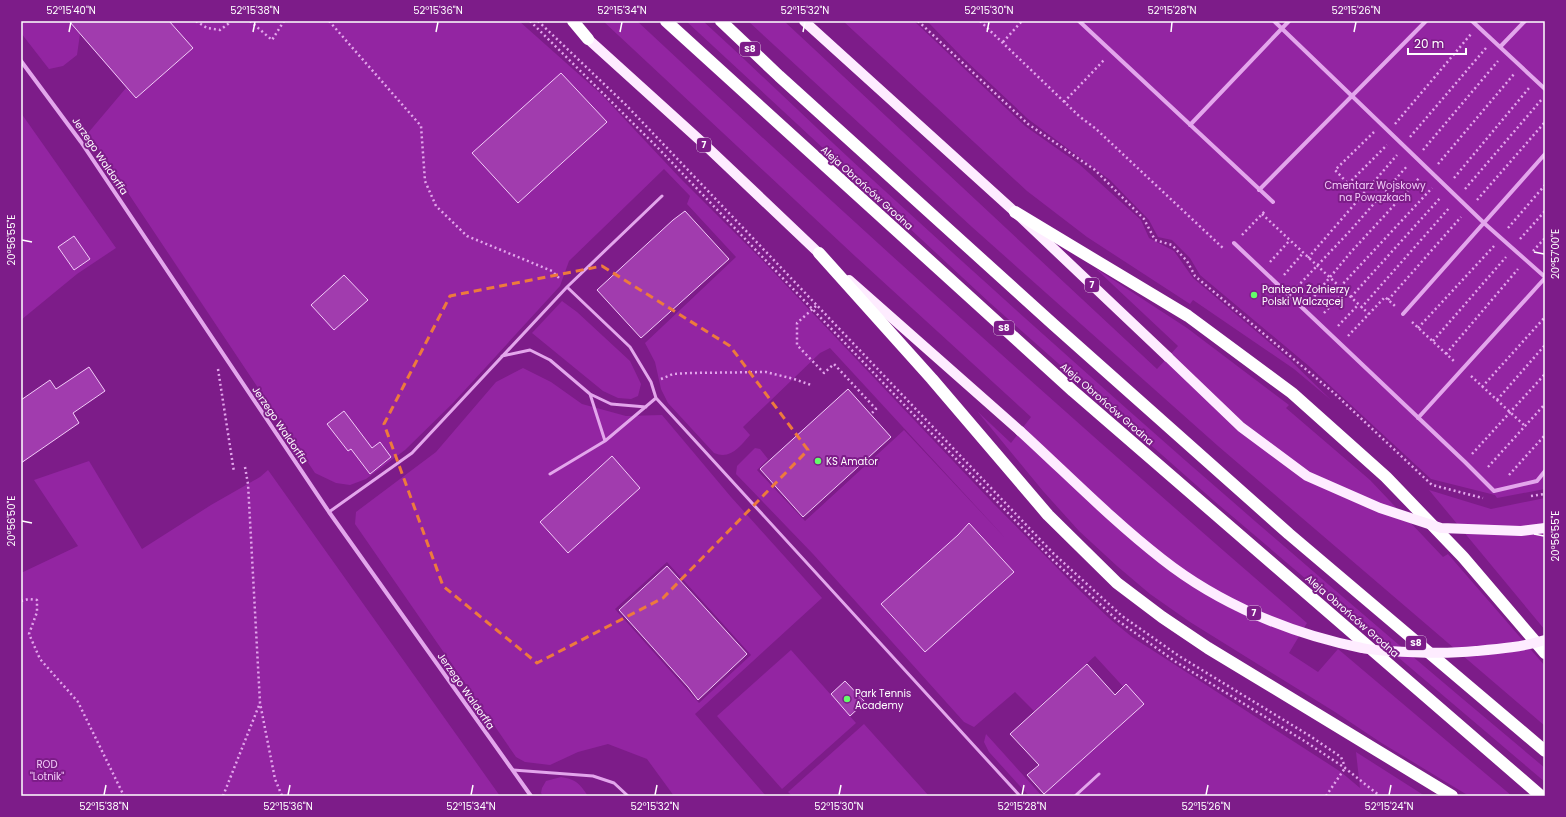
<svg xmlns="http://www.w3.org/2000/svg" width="1566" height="817" viewBox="0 0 1566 817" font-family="Poppins,sans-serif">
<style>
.green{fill:#9325a2;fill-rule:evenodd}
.building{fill:#a13cae;stroke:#f3ccf9}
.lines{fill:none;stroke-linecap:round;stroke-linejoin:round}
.path{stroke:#e3a6ec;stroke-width:2.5;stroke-dasharray:2 3;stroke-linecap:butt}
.lane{stroke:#e3a6ec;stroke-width:3}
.street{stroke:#e3a6ec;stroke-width:4}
.primary{stroke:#feecff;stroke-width:10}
.highway{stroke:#fff;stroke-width:12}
.primary-bridge{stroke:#feecff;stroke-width:10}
.marked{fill:none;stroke:#ed7a3d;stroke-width:3;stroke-dasharray:8 5;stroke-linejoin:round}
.ticks{fill:none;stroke:#fff;stroke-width:1.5}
.poi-dot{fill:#64fc6a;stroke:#7d1c89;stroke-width:1.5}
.labels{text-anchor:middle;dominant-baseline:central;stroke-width:4;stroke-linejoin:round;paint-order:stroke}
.shield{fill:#7d1c89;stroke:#d8bbdc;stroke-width:1}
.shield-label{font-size:9px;font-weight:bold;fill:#fff}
.street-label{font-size:10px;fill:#fff;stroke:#7d1c89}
.park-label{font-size:10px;fill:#f3ccf9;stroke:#7d1c89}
.poi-label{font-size:10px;fill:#fff;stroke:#7d1c89;text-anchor:start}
.neatline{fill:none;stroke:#fff;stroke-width:1.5}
.ticks-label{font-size:10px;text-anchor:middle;fill:#fff}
</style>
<rect width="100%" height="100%" fill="#7d1c89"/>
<path class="green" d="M 21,21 L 519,21 L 601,94 L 680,178 L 764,262 L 993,503 L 1074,585 L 1110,619 L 1132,637 L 1341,772 L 1360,788 L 1356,752 L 1425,796 L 1042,796 L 1141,706 L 1095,656 L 1034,711 L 1015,692 L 974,727 L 964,722 L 813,554 L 736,474 L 737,466 L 755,448 L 760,449 L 768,459 L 757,470 L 805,521 L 904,430 L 1008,541 L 830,348 L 820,353 L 743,427 L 750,435 C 740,446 731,460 714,453 L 668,403 L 661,389 L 655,362 L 645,343 L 736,257 L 687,204 L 690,196 L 664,169 L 569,261 L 560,286 L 453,403 L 405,450 L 366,479 L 350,485 L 336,483 L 315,473 L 88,133 L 126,88 L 80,34 L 77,55 L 63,66 L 49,69 L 21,33 Z
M 603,21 L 637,21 C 856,226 1080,427 1307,623 L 1289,653 L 1318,672 L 1338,649 L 1512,796 L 1469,796 L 1380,742 L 1335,712 L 1190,622 L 1150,594 L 1117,566 L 1079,531 L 1043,491 L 977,411 L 1011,443 L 1031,417 L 856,257 Z
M 686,21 L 703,21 C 764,77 823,135 885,191 C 1100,388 1321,581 1545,768 L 1545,782 L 1213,500 L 990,303 Z
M 748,21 L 784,21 L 1157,369 L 1178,346 L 1095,268 L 1187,328 L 1289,405 L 1286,408 L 1370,480 L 1443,557 L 1448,554 L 1545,666 L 1545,726 L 1218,446 L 972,227 Z
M 843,21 L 914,21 L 1025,126 L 1079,164 L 1141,220 L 1149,238 L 1174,251 L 1193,278 L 1289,359 L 1331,400 L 1294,369 L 1193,300 L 1190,304 L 1087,237 L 1027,191 Z
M 927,21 L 1545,21 L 1545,489 L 1497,498 L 1495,495 L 1431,479 L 1310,367 L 1200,275 L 1190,258 L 1172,240 L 1158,237 L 1149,220 L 1110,180 L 1028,119 L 963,58 Z
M 21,113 L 116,248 L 77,274 L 21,320 Z
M 562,301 L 577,312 L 630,361 L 641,384 L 638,396 L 631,399 L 618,398 L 603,391 L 532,333 Z
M 523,368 L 551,382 L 582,404 L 626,416 L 662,415 L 731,497 L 822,598 L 695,714 L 766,796 L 674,796 L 647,759 L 608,744 L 578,752 L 550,765 L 525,762 L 516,757 L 355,524 L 356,512 L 436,452 L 496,382 ZM 667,562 L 751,655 L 699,703 L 615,609 Z
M 89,461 L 142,549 L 211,505 L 260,477 L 268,470 L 500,796 L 21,796 L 21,573 L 78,546 L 34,480 Z
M 1429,490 L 1491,509 L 1545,498 L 1545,630 Z
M 791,650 L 856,723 L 782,789 L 717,716 Z
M 864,724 L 929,796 L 792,796 L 788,792 Z
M 986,734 L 1042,796 L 1029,796 L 989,752 L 984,742 Z
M 561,777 C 576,779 580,784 588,796 L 543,796 L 541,793 L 542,788 L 546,781 Z"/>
<path class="building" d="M 69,21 L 169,21 L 193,48 L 136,98 Z
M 561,73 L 607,122 L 518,203 L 472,153 Z
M 685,211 L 729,259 L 641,338 L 597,290 L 673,220 Z
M 74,236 L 90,259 L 74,270 L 58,247 Z
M 344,275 L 368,300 L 334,330 L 311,305 Z
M 89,367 L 105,391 L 73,413 L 79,423 L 21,463 L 21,400 L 50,380 L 56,389 Z
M 848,389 L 891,437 L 803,517 L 760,469 Z
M 344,411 L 372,448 L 380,442 L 391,457 L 370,474 L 351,449 L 348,451 L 327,424 Z
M 612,456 L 640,488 L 568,553 L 540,522 Z
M 969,523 L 1014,572 L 925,652 L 881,604 L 958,535 Z
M 667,566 L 747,654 L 698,700 L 688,687 L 619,610 Z
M 1087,664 L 1115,695 L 1126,684 L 1144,704 L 1044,794 L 1027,775 L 1039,765 L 1010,734 Z
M 845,681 L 865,702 L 850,716 L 831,694 Z"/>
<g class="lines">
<path class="path" d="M 196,21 L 207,28 L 220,30 L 228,24 L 230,21
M 250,21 L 272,40 L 284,21
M 329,21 L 421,126 L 425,181 L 436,206 L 467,236 L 552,271 L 560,279
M 530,21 L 658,148 L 1053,560 L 1117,620 L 1176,662 L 1306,742 L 1345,768 L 1380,796
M 538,21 L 626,105 L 1053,553 L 1122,616 L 1179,656 L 1310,736 L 1341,757 L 1345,767
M 918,21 L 1028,124 L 1095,170 L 1144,219 L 1155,240 L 1172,245 L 1187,261 L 1195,276 L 1334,393 L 1432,485 L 1483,498
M 980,21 L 1079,116 L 1095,128 L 1224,249
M 1003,42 L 1022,21
M 1064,102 L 1104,60
M 1395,124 L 1471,34
M 1410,137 L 1486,48
M 1423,150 L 1498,61
M 1438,164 L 1514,74
M 1454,178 L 1529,88
M 1348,184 L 1387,145
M 1465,189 L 1542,99
M 1361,197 L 1335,170 L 1374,132
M 1477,200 L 1545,122
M 1262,214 L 1369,314
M 1508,228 L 1545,185
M 1242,235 L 1266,210
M 1520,239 L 1545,211
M 1533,251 L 1545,238
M 1308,258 L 1397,155
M 1270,262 L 1290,240
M 1284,275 L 1303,253
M 1297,287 L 1349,232 L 1408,165
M 1340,287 L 1432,188
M 1351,297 L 1441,197
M 1311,300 L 1351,252 L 1420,177
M 1388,300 L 1461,217
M 816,306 L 797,323 L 797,345 L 824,373 L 834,364 L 876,409 L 871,414
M 1361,308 L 1450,207
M 1324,313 L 1344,292
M 1412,322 L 1455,362
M 1338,326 L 1358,305
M 1418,328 L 1494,246
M 1348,336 L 1385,297 L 1395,306
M 1433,341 L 1506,257
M 1446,354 L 1518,269
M 218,369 L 234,472
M 1471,376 L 1525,426
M 661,379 L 673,374 L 689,373 L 766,372 L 794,379 L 811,385
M 1482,387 L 1545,317
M 1497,400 L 1545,345
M 1472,454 L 1545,374
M 245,467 L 248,484 L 260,703 L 275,779 L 282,796
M 1488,467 L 1545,404
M 1509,475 L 1545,435
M 1531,496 L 1545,494
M 21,601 L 29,599 L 37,600 L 37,612 L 29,634 L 40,659 L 78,702 L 124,796
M 223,796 L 260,703
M 1326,796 L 1345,768"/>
<path class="lane" d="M 567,287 L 630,347 L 651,382 L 656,398 L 1020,796
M 502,356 L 530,350 L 550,360 L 590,394 L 611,404 L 646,407
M 590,394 L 605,441
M 550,474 L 605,441 L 656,398
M 329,512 L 412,453 L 567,287 L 662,196
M 513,770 L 593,776 L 614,783 L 628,796
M 1075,796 L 1099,774"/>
<path class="street" d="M 1079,21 L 1273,202
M 1274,21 L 1484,223 L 1545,277
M 1472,21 L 1545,89
M 1500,47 L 1525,21
M 21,61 L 81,142 L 329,512 L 531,796
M 1190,125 L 1289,21
M 1259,190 L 1426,21
M 1234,243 L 1465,462 L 1494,491 L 1537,481 L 1545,471
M 1403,314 L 1545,154
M 1418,418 L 1545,278"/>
<path class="primary" d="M 804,21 L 1015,212 L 1168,357
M 588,39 L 704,144 L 824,258
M 849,280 L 1020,431"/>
<path class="highway" d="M 573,21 L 588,39
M 666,21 L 1073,391 L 1541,796
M 721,21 L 779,76 L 1054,325 L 1289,534 L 1545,751
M 1015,212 L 1188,316 L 1292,393 L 1386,477 L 1463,557 L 1545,653
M 819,253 L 932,379 L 1048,515 L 1117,583 L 1162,617 L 1208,648 L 1452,796"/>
<path class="primary-bridge" d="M 1168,357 L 1241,427 L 1307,476 L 1380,508 L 1441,528 L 1521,531 L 1545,528
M 1020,431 C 1067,474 1112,520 1162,559 C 1219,604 1291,634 1362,648 C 1370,650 1380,650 1389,651 C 1418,653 1447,654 1476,651 C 1499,649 1523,647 1545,640"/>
</g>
<path class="marked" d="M 602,266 L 730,346 L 808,450 L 663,598 L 537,663 L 443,586 L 384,424 L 450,296 Z"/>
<path class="ticks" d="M 69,32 L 71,22M 253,32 L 255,22M 436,32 L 438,22M 620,32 L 622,22M 803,32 L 805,22M 987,32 L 989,22M 1171,32 L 1172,22M 1354,32 L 1356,22M 22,240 L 32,242M 1534,252 L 1544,254M 22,521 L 32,523M 1534,534 L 1544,536M 104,795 L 106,785M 288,795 L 290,785M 471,795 L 473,785M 655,795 L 657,785M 839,795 L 841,785M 1022,795 L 1024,785M 1206,795 L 1208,785M 1389,795 L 1391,785"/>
<g class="poi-dot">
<circle cx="1254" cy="295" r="4"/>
<circle cx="818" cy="461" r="4"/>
<circle cx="847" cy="699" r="4"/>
</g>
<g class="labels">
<g class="shield">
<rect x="740" y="42" width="20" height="14" rx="3"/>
<rect x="697" y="138" width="14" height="14" rx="3"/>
<rect x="1085" y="278" width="14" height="14" rx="3"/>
<rect x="994" y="321" width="20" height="14" rx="3"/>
<rect x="1247" y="606" width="14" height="14" rx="3"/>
<rect x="1406" y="636" width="20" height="14" rx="3"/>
</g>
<g class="shield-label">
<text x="750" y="49">S8</text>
<text x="704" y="145">7</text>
<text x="1092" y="285">7</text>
<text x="1004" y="328">S8</text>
<text x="1254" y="613">7</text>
<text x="1416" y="643">S8</text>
</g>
<g class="street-label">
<text transform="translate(100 156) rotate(56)">Jerzego Waldorffa</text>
<text transform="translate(867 188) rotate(42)">Aleja Obrońców Grodna</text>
<text transform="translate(1107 404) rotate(41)">Aleja Obrońców Grodna</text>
<text transform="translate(280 425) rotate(56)">Jerzego Waldorffa</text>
<text transform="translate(1352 616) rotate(41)">Aleja Obrońców Grodna</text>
<text transform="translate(466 691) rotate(55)">Jerzego Waldorffa</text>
</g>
<g class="park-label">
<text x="1375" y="185">Cmentarz Wojskowy<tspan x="1375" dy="12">na Powązkach</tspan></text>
<text x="47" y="764">ROD<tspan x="47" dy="12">"Lotnik"</tspan></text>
</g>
<g class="poi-label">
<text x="1262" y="289">Panteon Żołnierzy<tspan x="1262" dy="12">Polski Walczącej</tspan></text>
<text x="826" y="461">KS Amator</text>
<text x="855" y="693">Park Tennis<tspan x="855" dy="12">Academy</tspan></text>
</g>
</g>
<rect width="1566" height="817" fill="none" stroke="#7d1c89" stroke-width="44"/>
<path d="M1408 48v6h58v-6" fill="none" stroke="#ffffff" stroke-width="2"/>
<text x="1414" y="48" font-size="12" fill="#ffffff" stroke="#7d1c89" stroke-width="3" paint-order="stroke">20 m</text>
<rect x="22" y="22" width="1522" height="773" class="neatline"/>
<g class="ticks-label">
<text x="71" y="14">52°15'40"N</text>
<text x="255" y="14">52°15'38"N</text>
<text x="438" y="14">52°15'36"N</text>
<text x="622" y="14">52°15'34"N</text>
<text x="805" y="14">52°15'32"N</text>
<text x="989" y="14">52°15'30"N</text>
<text x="1172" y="14">52°15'28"N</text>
<text x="1356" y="14">52°15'26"N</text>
<text transform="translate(11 240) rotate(-90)" y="4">20°56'55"E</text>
<text transform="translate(1555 254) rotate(-90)" y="4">20°57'00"E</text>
<text transform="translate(11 521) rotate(-90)" y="4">20°56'50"E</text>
<text transform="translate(1555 536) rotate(-90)" y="4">20°56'55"E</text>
<text x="104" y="810">52°15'38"N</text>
<text x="288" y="810">52°15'36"N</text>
<text x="471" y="810">52°15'34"N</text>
<text x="655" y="810">52°15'32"N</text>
<text x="839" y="810">52°15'30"N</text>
<text x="1022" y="810">52°15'28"N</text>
<text x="1206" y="810">52°15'26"N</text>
<text x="1389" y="810">52°15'24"N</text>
</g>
</svg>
